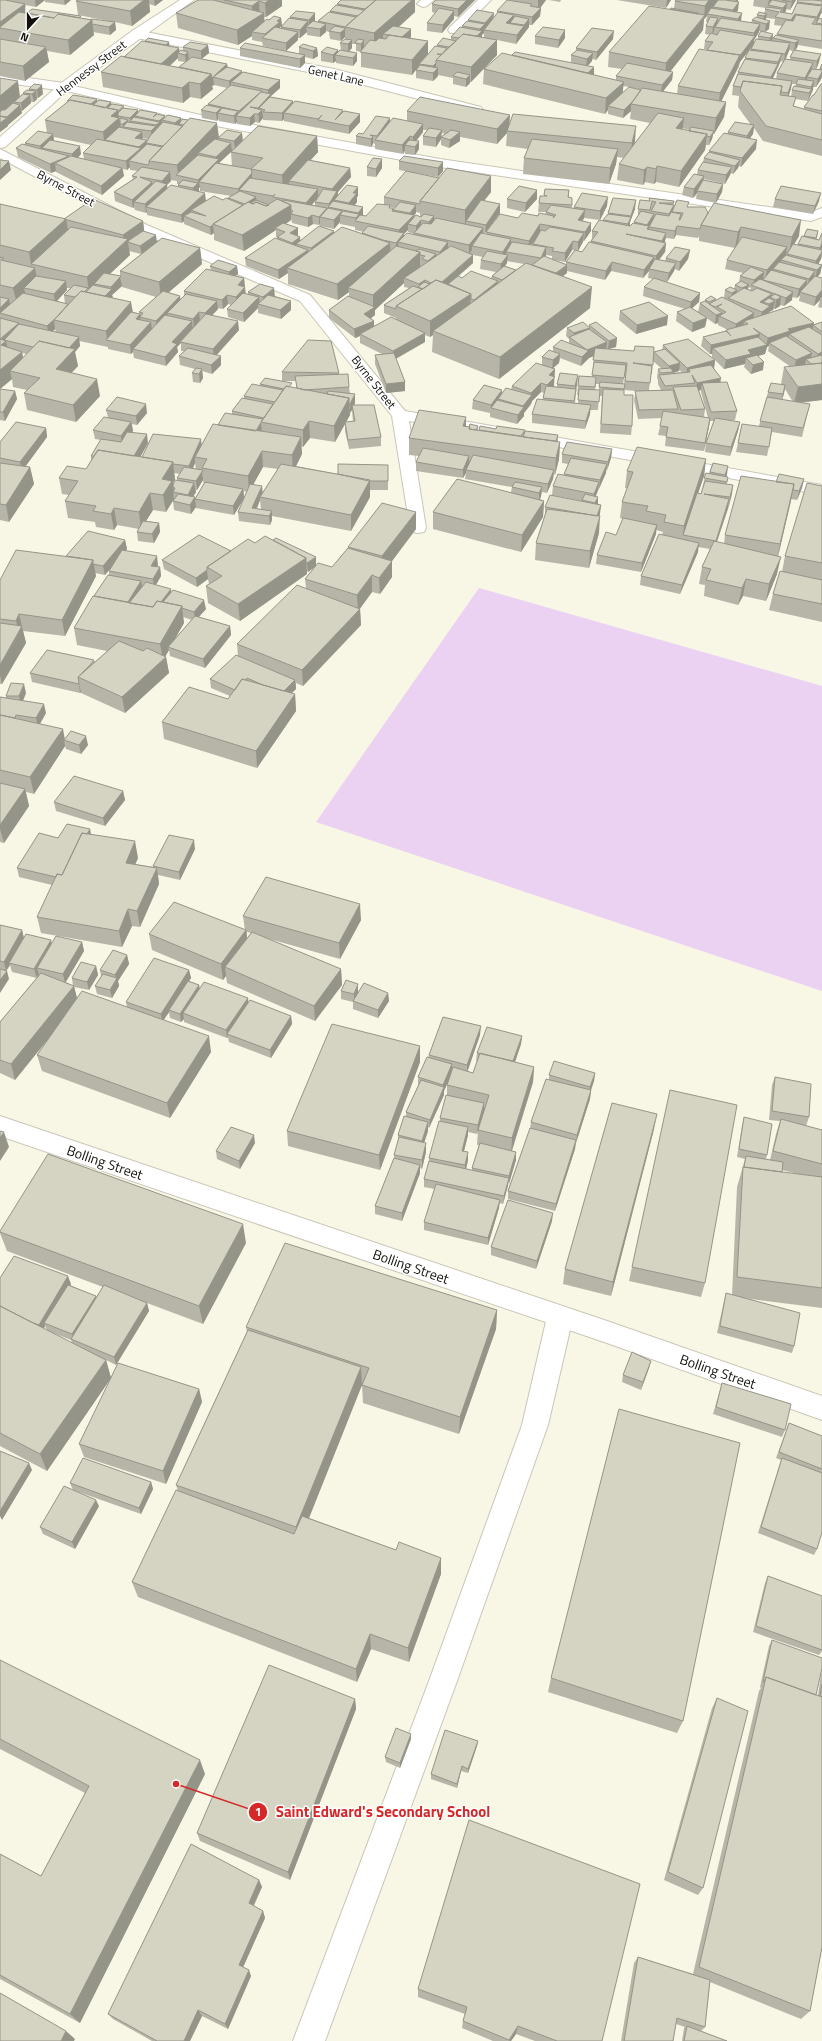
<svg xmlns="http://www.w3.org/2000/svg" width="822" height="2041" viewBox="0 0 822 2041" font-family="'Titillium Web',sans-serif">
<style>
.green{fill:#ebd2f3}
.lines{fill:none;stroke-linecap:round;stroke-linejoin:round}
.service-casing{stroke:#c9c6b6;stroke-width:2}
.minor-casing{stroke:#c9c6b6;stroke-width:2}
.service{fill:#fff;fill-rule:evenodd}
.minor{fill:#fff;fill-rule:evenodd}
.wall{fill:#b7b5a7;fill-rule:evenodd}
.shaded-wall{fill:#959488}
.building{fill:#d5d3c2;stroke:#959488}
.labels{text-anchor:middle;dominant-baseline:central;stroke-width:3;stroke-linejoin:round;paint-order:stroke}
.far-street-label{font-size:12px;fill:#12110b;stroke:#fff}
.street-label{font-size:14px;fill:#12110b;stroke:#fff}
.leader{fill:none;stroke:#d62828;stroke-width:1.5}
.callout-dot{fill:#d62828;stroke:#fff;stroke-width:1.5}
.mark-label{font-size:12px;text-anchor:middle;font-weight:bold;fill:#fff}
.callout-label{font-size:15px;text-anchor:middle;font-weight:bold;fill:#d62828;stroke:#fff;stroke-width:3;stroke-linejoin:round;paint-order:stroke}
</style>
<rect width="100%" height="100%" fill="#f8f6e5"/>
<path class="green" d="M 479,588 L 822,686 L 822,991 L 316,822 Z"/>
<g class="lines">
<defs>
<path id="service" d="M 136,30 L 334,69 L 481,107 L 483,110 L 477,114 L 333,77 L 132,37 L 130,34 L 132,31 Z
M 0,74 L 64,83 L 70,87 L 64,91 L 0,82 Z
M 560,1306 L 569,1309 L 573,1317 L 548,1425 L 457,1681 L 325,2041 L 293,2041 L 429,1681 L 522,1425 L 547,1317 L 551,1309 Z"/>
<path id="minor" d="M 180,0 L 194,0 L 74,86 L 205,116 L 440,159 L 809,213 L 822,208 L 822,217 L 811,221 L 440,167 L 205,124 L 67,91 L 5,147 L 0,148 L 0,137 L 60,84 L 132,31 Z
M 421,0 L 434,0 L 427,6 L 423,7 L 417,4 Z
M 478,0 L 491,0 L 458,33 L 450,33 L 448,30 L 450,27 Z
M 0,149 L 147,225 L 310,295 L 405,411 L 498,427 L 504,429 L 506,432 L 504,435 L 498,437 L 409,421 L 426,528 L 424,532 L 418,533 L 412,532 L 410,528 L 392,416 L 300,301 L 137,231 L 0,158 Z
M 532,433 L 822,485 L 822,495 L 526,441 L 524,438 L 526,435 Z
M 0,1116 L 607,1321 L 822,1396 L 822,1420 L 607,1343 L 0,1136 Z"/>
</defs>
<use href="#service" class="service-casing"/>
<use href="#minor" class="minor-casing"/>
<use href="#service" class="service"/>
<use href="#minor" class="minor"/>
</g>
<path class="wall" d="M 0,0 L 8,1 L 8,0 L 45,0 L 36,7 L 25,5 L 26,13 L 81,16 L 81,18 L 114,22 L 78,15 L 76,0 L 163,0 L 155,6 L 149,4 L 150,12 L 132,26 L 115,22 L 116,30 L 110,35 L 93,32 L 94,35 L 70,55 L 47,51 L 49,62 L 25,81 L 0,76 Z
M 45,0 L 71,0 L 65,5 L 45,2 Z
M 198,0 L 282,0 L 282,6 L 266,17 L 264,17 L 264,21 L 281,18 L 282,26 L 280,27 L 280,28 L 281,28 L 281,27 L 290,18 L 290,17 L 315,13 L 315,22 L 318,22 L 318,21 L 330,12 L 330,11 L 337,5 L 337,4 L 341,0 L 415,0 L 415,12 L 398,27 L 411,37 L 410,38 L 428,41 L 428,55 L 437,46 L 437,45 L 451,40 L 451,37 L 462,27 L 462,26 L 468,21 L 468,20 L 494,13 L 493,18 L 497,14 L 497,11 L 513,0 L 546,0 L 540,8 L 541,8 L 540,16 L 532,25 L 529,25 L 529,27 L 516,44 L 497,40 L 497,55 L 471,82 L 470,82 L 470,83 L 466,87 L 453,84 L 453,78 L 438,75 L 438,76 L 433,81 L 416,78 L 416,70 L 412,75 L 361,67 L 361,52 L 356,51 L 356,44 L 352,44 L 352,48 L 349,51 L 357,53 L 357,61 L 353,66 L 336,63 L 336,61 L 333,63 L 321,61 L 321,52 L 338,51 L 341,50 L 340,43 L 345,39 L 345,37 L 341,41 L 330,39 L 329,32 L 326,31 L 326,32 L 320,37 L 307,35 L 307,32 L 300,38 L 298,38 L 298,40 L 286,51 L 263,46 L 262,42 L 252,40 L 252,36 L 238,45 L 178,28 L 176,13 ZM 484,33 L 484,38 L 482,37 L 482,35 Z
M 436,0 L 475,0 L 458,17 L 454,16 L 454,19 L 442,33 L 427,31 L 427,23 L 435,13 L 432,12 L 432,4 Z
M 549,0 L 561,0 L 560,2 Z
M 617,0 L 671,0 L 666,8 Z
M 676,0 L 738,0 L 738,10 L 737,12 L 741,21 L 751,23 L 752,20 L 757,18 L 757,15 L 764,13 L 766,8 L 753,6 L 754,0 L 796,0 L 790,10 L 786,9 L 784,12 L 792,14 L 798,0 L 822,0 L 822,14 L 821,13 L 818,20 L 822,19 L 822,18 L 822,49 L 798,45 L 797,48 L 795,50 L 819,62 L 816,69 L 819,70 L 822,64 L 822,78 L 816,87 L 813,87 L 810,97 L 808,101 L 795,99 L 794,106 L 804,109 L 804,107 L 814,95 L 822,84 L 822,156 L 763,141 L 754,128 L 753,134 L 749,139 L 756,149 L 741,167 L 739,166 L 738,168 L 733,174 L 731,173 L 730,175 L 725,184 L 704,179 L 703,180 L 723,184 L 722,192 L 716,203 L 696,199 L 697,193 L 693,198 L 682,195 L 684,187 L 697,174 L 698,170 L 703,162 L 704,158 L 709,152 L 709,151 L 727,134 L 728,132 L 751,125 L 738,107 L 739,96 L 732,95 L 733,86 L 738,72 L 753,44 L 740,62 L 738,69 L 737,69 L 721,101 L 726,102 L 724,117 L 714,134 L 713,134 L 712,139 L 709,145 L 706,145 L 705,150 L 679,187 L 656,182 L 654,184 L 645,182 L 643,185 L 617,180 L 619,164 L 624,158 L 617,157 L 616,164 L 609,184 L 523,174 L 524,158 L 528,149 L 506,146 L 507,133 L 497,144 L 460,137 L 460,141 L 449,148 L 441,145 L 441,139 L 436,147 L 423,145 L 423,136 L 427,130 L 423,130 L 423,132 L 416,141 L 419,149 L 415,155 L 405,154 L 405,150 L 403,154 L 375,149 L 375,144 L 373,143 L 371,147 L 356,144 L 356,136 L 363,134 L 390,118 L 390,122 L 407,121 L 407,111 L 510,115 L 509,123 L 635,141 L 634,145 L 650,123 L 630,119 L 631,111 L 623,118 L 608,114 L 608,110 L 605,114 L 483,84 L 484,69 L 512,55 L 571,63 L 571,55 L 576,51 L 576,48 L 613,39 L 596,60 L 592,59 L 592,61 L 588,66 L 594,75 L 616,80 L 616,76 L 622,69 L 608,67 L 609,52 L 670,9 L 674,8 L 675,1 ZM 707,16 L 706,22 L 708,22 L 706,26 L 705,34 L 710,35 L 705,41 L 704,49 L 707,49 L 678,86 L 677,94 L 663,91 L 672,80 L 673,72 L 670,72 L 703,30 L 704,19 ZM 766,18 L 775,19 L 774,25 L 782,26 L 777,35 L 773,38 L 773,41 L 773,34 L 758,36 L 758,39 L 754,43 L 754,40 L 759,32 L 759,31 L 765,32 L 769,29 L 766,20 ZM 789,50 L 793,51 L 790,59 L 786,59 ZM 781,61 L 783,62 L 777,73 L 776,79 L 773,78 ZM 792,84 L 796,84 L 795,87 L 792,90 L 791,97 L 788,96 ZM 623,86 L 629,87 L 623,93 ZM 682,128 L 690,130 L 689,131 L 682,129 ZM 442,133 L 445,134 L 441,137 Z
M 535,36 L 565,38 L 558,48 L 535,44 Z
M 148,38 L 169,46 L 180,51 L 183,51 L 183,47 L 208,45 L 209,53 L 202,59 L 227,64 L 228,68 L 242,71 L 242,73 L 280,80 L 280,88 L 271,96 L 271,97 L 293,101 L 293,103 L 343,110 L 343,112 L 360,122 L 349,134 L 319,128 L 319,127 L 318,128 L 284,121 L 284,119 L 282,121 L 263,120 L 263,117 L 263,118 L 259,123 L 255,122 L 250,126 L 237,124 L 237,122 L 235,124 L 219,121 L 218,119 L 217,121 L 202,118 L 201,110 L 208,105 L 208,104 L 227,88 L 214,85 L 212,86 L 213,89 L 201,99 L 190,97 L 183,103 L 103,87 L 101,72 L 145,42 L 145,41 ZM 178,58 L 178,61 L 185,62 L 179,67 L 170,66 Z
M 299,47 L 317,48 L 318,56 L 313,59 L 305,57 L 305,63 L 300,68 L 240,56 L 240,48 L 299,54 Z
M 0,78 L 20,96 L 23,94 L 23,93 L 29,90 L 29,89 L 34,84 L 43,94 L 38,98 L 37,98 L 37,99 L 34,102 L 31,102 L 31,103 L 22,111 L 21,111 L 22,113 L 8,125 L 8,126 L 0,132 ZM 14,102 L 14,103 L 5,110 Z
M 67,101 L 97,101 L 124,106 L 124,108 L 138,113 L 157,113 L 157,114 L 165,116 L 165,118 L 181,121 L 219,138 L 243,141 L 317,136 L 318,152 L 310,160 L 350,168 L 351,177 L 338,192 L 338,196 L 358,196 L 357,197 L 357,202 L 354,206 L 363,216 L 366,216 L 384,205 L 384,197 L 491,192 L 484,201 L 500,204 L 500,213 L 485,233 L 483,233 L 483,234 L 486,234 L 486,232 L 518,218 L 545,214 L 546,212 L 538,212 L 539,203 L 544,196 L 545,189 L 569,190 L 569,197 L 572,198 L 572,208 L 574,208 L 574,207 L 607,206 L 600,220 L 584,218 L 583,221 L 591,223 L 591,231 L 584,241 L 583,241 L 578,251 L 582,252 L 590,242 L 592,239 L 592,231 L 603,221 L 608,214 L 613,198 L 635,209 L 630,222 L 630,226 L 634,223 L 638,217 L 638,209 L 649,201 L 649,198 L 674,201 L 673,211 L 688,207 L 708,213 L 799,236 L 794,244 L 798,245 L 798,244 L 804,237 L 807,229 L 818,231 L 817,239 L 819,240 L 822,233 L 822,249 L 821,250 L 822,250 L 822,256 L 821,259 L 818,264 L 822,265 L 820,274 L 817,277 L 822,278 L 822,308 L 818,307 L 820,300 L 814,306 L 799,301 L 800,295 L 797,298 L 792,297 L 792,300 L 784,306 L 780,305 L 780,306 L 775,309 L 774,309 L 773,310 L 769,312 L 769,313 L 814,325 L 822,322 L 822,400 L 800,403 L 810,404 L 802,437 L 772,432 L 767,456 L 736,452 L 738,443 L 759,426 L 768,392 L 782,385 L 781,384 L 784,367 L 791,367 L 768,351 L 769,346 L 767,347 L 765,354 L 758,356 L 763,370 L 751,374 L 744,367 L 745,364 L 724,369 L 712,357 L 712,354 L 710,354 L 701,346 L 703,337 L 725,331 L 726,330 L 728,330 L 718,325 L 718,323 L 715,324 L 698,312 L 700,303 L 705,301 L 705,300 L 716,300 L 724,298 L 725,290 L 734,289 L 735,285 L 739,283 L 740,276 L 743,273 L 725,269 L 727,260 L 735,248 L 699,241 L 699,236 L 698,238 L 676,235 L 674,239 L 666,238 L 664,243 L 666,243 L 665,252 L 659,260 L 665,261 L 666,258 L 690,250 L 688,259 L 679,271 L 675,269 L 674,271 L 667,282 L 658,280 L 700,293 L 699,302 L 692,308 L 707,318 L 705,327 L 692,332 L 676,321 L 677,312 L 685,309 L 643,296 L 644,287 L 653,279 L 648,278 L 649,271 L 643,278 L 611,271 L 605,280 L 567,271 L 567,273 L 563,276 L 590,308 L 499,379 L 432,352 L 433,335 L 430,337 L 425,335 L 425,342 L 396,359 L 405,382 L 405,391 L 386,393 L 375,364 L 375,355 L 382,354 L 360,343 L 360,336 L 355,338 L 329,318 L 329,310 L 349,297 L 349,292 L 338,300 L 288,284 L 288,273 L 279,279 L 246,266 L 245,258 L 277,239 L 277,237 L 276,237 L 276,230 L 244,251 L 214,240 L 214,233 L 211,235 L 184,224 L 184,221 L 182,223 L 147,215 L 147,212 L 146,213 L 135,210 L 134,207 L 133,208 L 115,201 L 114,192 L 133,179 L 132,176 L 138,171 L 130,170 L 130,167 L 127,170 L 123,169 L 124,176 L 102,195 L 56,172 L 56,171 L 51,173 L 18,157 L 16,148 L 25,144 L 25,143 L 47,133 L 45,120 L 68,102 ZM 54,137 L 91,145 L 83,153 L 84,159 L 78,158 L 81,154 L 54,141 ZM 142,138 L 148,139 L 147,141 L 142,139 ZM 231,152 L 232,166 L 219,163 ZM 170,180 L 177,181 L 177,184 L 179,184 L 178,185 L 178,187 L 167,188 L 167,185 L 171,181 ZM 200,187 L 200,191 L 231,196 L 228,198 L 229,199 L 206,201 L 199,191 L 199,188 ZM 317,199 L 315,202 L 315,206 L 312,205 ZM 390,207 L 395,208 L 393,210 L 393,211 L 393,208 L 390,208 ZM 416,212 L 420,213 L 420,216 L 414,217 ZM 291,218 L 292,223 L 308,227 L 313,224 L 319,225 L 320,224 L 320,226 L 334,229 L 340,222 L 340,224 L 355,227 L 355,230 L 364,232 L 362,233 L 334,233 L 300,241 L 298,236 L 298,228 L 286,224 L 291,220 ZM 408,230 L 408,232 L 414,234 L 404,236 L 404,234 ZM 572,250 L 575,250 L 566,262 L 566,264 L 554,260 L 565,262 ZM 473,255 L 483,257 L 481,260 L 480,269 L 496,272 L 492,276 L 491,278 L 462,278 L 458,276 L 473,263 ZM 546,255 L 552,256 L 552,259 L 545,257 ZM 507,261 L 524,264 L 516,270 L 505,266 L 507,263 ZM 404,283 L 404,287 L 409,288 L 384,305 L 384,313 L 396,318 L 396,319 L 374,326 L 374,321 L 371,318 L 375,315 L 375,310 ZM 748,287 L 751,288 L 750,290 L 748,289 ZM 785,389 L 793,402 L 782,400 Z
M 382,159 L 382,168 L 376,177 L 367,176 L 367,167 Z
M 399,161 L 443,162 L 443,171 L 438,177 L 399,170 Z
M 507,199 L 537,199 L 525,212 L 507,208 Z
M 775,199 L 819,201 L 813,214 L 773,207 Z
M 0,204 L 64,219 L 143,221 L 144,231 L 157,241 L 200,248 L 202,264 L 168,292 L 180,296 L 180,299 L 184,296 L 184,291 L 211,271 L 210,266 L 237,266 L 238,274 L 235,276 L 244,278 L 245,294 L 248,294 L 248,292 L 275,296 L 291,301 L 291,310 L 281,319 L 258,313 L 258,308 L 244,322 L 228,317 L 227,309 L 231,305 L 228,304 L 223,309 L 217,308 L 218,309 L 212,315 L 239,330 L 216,355 L 221,365 L 212,374 L 202,371 L 203,378 L 200,383 L 193,382 L 192,373 L 195,369 L 180,365 L 179,356 L 184,351 L 181,351 L 181,343 L 177,347 L 178,352 L 166,366 L 134,358 L 133,352 L 131,354 L 108,349 L 108,347 L 79,341 L 80,346 L 75,352 L 78,366 L 71,373 L 100,396 L 76,422 L 27,410 L 24,393 L 27,390 L 13,387 L 12,379 L 0,389 ZM 129,251 L 141,254 L 120,271 L 120,276 L 110,274 L 130,255 ZM 122,286 L 122,287 L 156,297 L 139,312 L 140,314 L 133,312 L 113,298 L 112,295 ZM 67,288 L 70,288 L 64,295 L 65,304 L 57,301 L 67,290 ZM 55,329 L 56,333 L 52,332 ZM 22,353 L 27,354 L 23,358 Z
M 620,311 L 667,325 L 636,334 L 619,320 Z
M 589,325 L 617,338 L 616,347 L 609,349 L 653,360 L 654,352 L 662,350 L 663,345 L 715,360 L 714,368 L 720,382 L 737,411 L 735,420 L 729,420 L 740,422 L 738,431 L 730,456 L 705,452 L 706,443 L 714,421 L 710,421 L 704,451 L 665,446 L 666,436 L 658,435 L 662,418 L 638,419 L 634,400 L 636,391 L 624,390 L 624,395 L 632,426 L 631,435 L 600,433 L 602,396 L 599,396 L 598,410 L 590,410 L 590,414 L 585,429 L 532,423 L 532,414 L 543,399 L 544,393 L 541,392 L 532,401 L 531,404 L 524,413 L 524,416 L 517,424 L 490,417 L 490,413 L 472,409 L 473,400 L 502,390 L 502,394 L 511,390 L 512,386 L 542,365 L 542,357 L 553,351 L 553,347 L 569,343 L 569,339 L 566,336 L 567,328 L 589,327 ZM 594,356 L 592,377 L 579,376 L 577,395 L 579,395 L 578,403 L 575,403 L 578,375 L 557,384 L 557,387 L 553,386 L 555,369 L 553,368 L 559,363 L 560,358 L 581,366 L 589,358 ZM 653,361 L 662,369 L 658,369 L 657,378 L 658,380 L 658,384 L 661,390 L 649,390 L 651,374 L 652,374 ZM 679,370 L 682,372 L 673,373 L 679,371 ZM 625,372 L 626,372 L 624,384 L 623,384 ZM 596,384 L 599,384 L 599,390 L 595,390 ZM 701,390 L 701,392 L 708,418 L 704,417 L 705,409 L 699,391 Z
M 282,372 L 339,373 L 339,374 L 349,387 L 350,394 L 355,403 L 354,405 L 381,437 L 381,446 L 349,449 L 345,431 L 345,424 L 335,442 L 310,438 L 303,447 L 301,446 L 302,454 L 296,466 L 338,474 L 388,474 L 388,490 L 370,490 L 370,497 L 351,531 L 272,516 L 272,520 L 270,525 L 239,521 L 238,512 L 247,492 L 244,491 L 244,498 L 234,515 L 196,508 L 196,507 L 191,514 L 174,510 L 173,501 L 174,499 L 166,512 L 153,510 L 146,521 L 159,523 L 160,532 L 154,543 L 138,541 L 137,532 L 139,529 L 117,525 L 114,530 L 96,527 L 95,522 L 68,518 L 65,501 L 69,495 L 62,494 L 59,478 L 86,469 L 91,460 L 91,456 L 101,440 L 95,439 L 93,430 L 108,417 L 106,410 L 147,413 L 137,425 L 132,424 L 133,431 L 132,432 L 148,443 L 140,457 L 142,457 L 202,445 L 218,425 L 232,414 L 232,411 L 244,398 L 244,396 L 260,385 L 260,384 L 296,388 L 296,381 L 282,381 ZM 352,410 L 353,422 L 346,422 L 350,415 L 350,413 ZM 195,463 L 196,469 L 193,468 ZM 263,467 L 278,469 L 263,493 L 253,485 ZM 174,473 L 180,474 L 177,478 L 177,481 L 173,485 L 173,483 L 175,479 ZM 203,480 L 204,485 L 195,498 L 193,497 L 196,492 L 195,490 L 197,490 ZM 260,500 L 261,509 L 257,509 Z
M 0,389 L 15,391 L 17,399 L 5,421 L 0,420 Z
M 478,426 L 478,430 L 496,429 L 558,435 L 558,442 L 560,442 L 559,459 L 555,475 L 554,474 L 553,479 L 547,493 L 542,492 L 541,496 L 540,499 L 544,501 L 543,517 L 521,552 L 433,529 L 433,512 L 511,492 L 512,487 L 465,479 L 466,473 L 463,478 L 416,471 L 416,462 L 419,456 L 409,455 L 409,438 L 466,427 L 469,427 Z
M 46,428 L 47,437 L 25,467 L 30,467 L 34,484 L 9,522 L 0,520 L 0,442 Z
M 612,449 L 611,458 L 596,496 L 598,505 L 601,505 L 599,516 L 599,533 L 589,568 L 535,560 L 536,543 L 545,515 L 545,507 L 582,501 L 552,495 L 553,486 L 564,475 L 568,464 L 562,463 L 562,454 Z
M 706,459 L 704,476 L 698,493 L 701,494 L 703,485 L 706,473 L 709,473 L 713,463 L 727,476 L 727,485 L 733,485 L 729,506 L 717,542 L 724,544 L 725,535 L 776,482 L 804,479 L 802,488 L 797,500 L 791,499 L 778,556 L 777,574 L 766,601 L 743,596 L 738,605 L 704,596 L 705,585 L 699,584 L 702,567 L 710,549 L 698,547 L 698,552 L 680,594 L 640,585 L 641,576 L 662,535 L 663,532 L 656,530 L 656,534 L 641,572 L 596,564 L 597,555 L 616,535 L 623,519 L 620,518 L 622,502 L 627,488 L 625,488 L 627,471 Z
M 822,486 L 822,622 L 769,610 L 773,594 L 782,572 L 785,556 Z
M 416,529 L 392,561 L 392,577 L 380,594 L 372,592 L 360,609 L 361,625 L 303,686 L 296,683 L 296,689 L 291,693 L 295,694 L 296,711 L 257,768 L 164,739 L 162,722 L 228,699 L 230,696 L 211,688 L 210,679 L 238,656 L 237,644 L 306,588 L 305,579 L 316,566 L 308,572 L 307,571 L 307,574 L 240,621 L 208,603 L 206,586 L 209,584 L 208,579 L 197,587 L 164,569 L 162,560 L 231,551 L 255,543 L 316,565 L 332,567 L 348,548 L 348,547 Z
M 125,540 L 127,549 L 125,551 L 158,565 L 157,566 L 160,567 L 161,576 L 156,585 L 171,589 L 171,592 L 206,609 L 199,617 L 230,626 L 231,635 L 205,668 L 170,656 L 169,650 L 165,656 L 166,657 L 169,673 L 125,713 L 81,693 L 81,692 L 80,693 L 32,682 L 30,673 L 94,660 L 95,662 L 107,651 L 77,645 L 74,628 L 94,596 L 109,575 L 109,571 L 110,569 L 105,575 L 95,573 L 96,576 L 65,636 L 23,631 L 26,643 L 2,684 L 0,684 L 0,580 L 66,556 ZM 183,617 L 192,620 L 173,641 L 184,623 Z
M 26,693 L 23,701 L 46,713 L 40,724 L 65,739 L 88,745 L 81,754 L 66,749 L 65,746 L 34,794 L 26,792 L 29,806 L 4,843 L 0,842 L 0,697 L 6,698 L 6,696 Z
M 123,791 L 125,800 L 105,826 L 56,811 L 54,802 Z
M 90,829 L 91,834 L 138,858 L 135,864 L 153,867 L 153,866 L 195,849 L 180,880 L 158,875 L 159,884 L 140,927 L 132,926 L 122,947 L 41,933 L 37,917 L 52,885 L 19,877 L 17,868 L 58,838 Z
M 243,916 L 361,920 L 340,959 L 266,938 L 341,969 L 342,985 L 315,1021 L 227,983 L 226,976 L 223,980 L 152,950 L 149,934 L 245,930 ZM 247,932 L 251,933 L 247,938 Z
M 0,925 L 22,930 L 24,938 L 52,943 L 82,942 L 84,951 L 66,982 L 73,986 L 72,978 L 96,966 L 98,975 L 89,990 L 74,987 L 77,999 L 127,1007 L 126,1002 L 189,970 L 191,978 L 189,981 L 199,985 L 200,989 L 248,998 L 248,1003 L 291,1016 L 292,1024 L 271,1058 L 229,1042 L 228,1037 L 227,1038 L 184,1022 L 184,1019 L 181,1022 L 170,1018 L 169,1012 L 164,1020 L 211,1052 L 170,1118 L 42,1071 L 37,1055 L 52,1034 L 15,1080 L 0,1073 L 0,1022 L 39,975 L 39,974 L 37,978 L 12,972 L 10,965 L 6,971 L 0,969 Z
M 127,955 L 129,964 L 118,981 L 119,986 L 112,998 L 97,994 L 95,986 L 101,976 L 100,970 Z
M 341,991 L 388,993 L 389,1001 L 378,1018 L 353,1009 L 353,1002 L 341,999 Z
M 480,1035 L 467,1071 L 473,1073 L 477,1061 L 476,1061 L 477,1053 L 522,1036 L 521,1044 L 515,1062 L 534,1067 L 533,1082 L 512,1151 L 516,1152 L 516,1160 L 508,1184 L 503,1204 L 499,1203 L 499,1208 L 488,1245 L 424,1230 L 424,1222 L 435,1189 L 424,1187 L 424,1179 L 429,1163 L 429,1158 L 440,1121 L 440,1118 L 447,1095 L 447,1085 L 449,1080 L 444,1091 L 444,1095 L 429,1128 L 428,1127 L 428,1131 L 424,1143 L 426,1152 L 422,1169 L 420,1168 L 420,1173 L 402,1221 L 375,1214 L 375,1206 L 394,1158 L 394,1155 L 398,1143 L 398,1135 L 406,1117 L 406,1112 L 418,1086 L 418,1077 L 428,1058 L 429,1055 ZM 478,1131 L 477,1145 L 479,1145 L 472,1168 L 472,1170 L 466,1169 L 468,1160 L 464,1151 L 468,1135 L 468,1132 L 477,1134 Z
M 420,1046 L 420,1062 L 380,1170 L 288,1146 L 287,1131 Z
M 595,1073 L 594,1081 L 591,1090 L 590,1099 L 576,1143 L 575,1149 L 555,1211 L 508,1199 L 508,1191 L 530,1129 L 531,1122 L 549,1080 L 549,1075 Z
M 775,1077 L 809,1117 L 806,1126 L 822,1130 L 822,1308 L 743,1298 L 794,1346 L 792,1353 L 717,1333 L 724,1301 L 726,1293 L 732,1295 L 737,1187 L 745,1159 L 737,1157 L 742,1126 L 744,1117 L 767,1155 L 766,1159 L 770,1160 L 776,1134 L 780,1121 L 769,1120 L 772,1085 ZM 782,1170 L 798,1174 L 782,1172 Z
M 654,1129 L 611,1296 L 563,1284 L 565,1269 Z
M 255,1143 L 240,1169 L 217,1159 L 216,1151 Z
M 552,1221 L 536,1269 L 491,1255 L 491,1247 Z
M 0,1231 L 246,1243 L 203,1324 L 147,1303 L 149,1311 L 116,1365 L 106,1360 L 111,1378 L 47,1471 L 0,1446 L 0,1278 L 71,1284 L 70,1285 L 96,1297 L 103,1287 L 7,1251 L 0,1233 ZM 45,1326 L 47,1330 L 44,1329 ZM 48,1331 L 71,1340 L 72,1343 Z
M 632,1267 L 705,1283 L 701,1297 L 629,1281 Z
M 497,1310 L 496,1329 L 459,1434 L 363,1403 L 362,1385 L 309,1518 L 396,1550 L 441,1558 L 441,1574 L 409,1662 L 371,1649 L 357,1682 L 138,1597 L 132,1582 L 178,1491 L 176,1485 L 247,1332 L 246,1327 Z
M 651,1361 L 649,1368 L 641,1390 L 622,1382 L 623,1375 Z
M 722,1383 L 785,1430 L 782,1437 L 713,1414 Z
M 199,1389 L 202,1402 L 166,1484 L 84,1457 L 79,1444 Z
M 789,1423 L 822,1436 L 822,1532 L 817,1549 L 814,1555 L 758,1533 L 781,1460 L 776,1458 Z
M 151,1482 L 153,1489 L 141,1514 L 73,1490 L 70,1483 Z
M 99,1506 L 75,1549 L 43,1534 L 40,1527 Z
M 768,1576 L 822,1596 L 822,1651 L 819,1655 L 753,1632 L 765,1583 Z
M 772,1640 L 816,1695 L 818,1695 L 822,1668 L 822,1947 L 810,2011 L 801,2019 L 710,1982 L 705,2027 L 701,2031 L 727,2041 L 682,2041 L 684,2028 L 685,2027 L 676,2024 L 673,2041 L 621,2041 L 634,1963 L 638,1957 L 693,1974 L 759,1691 L 761,1688 L 760,1687 L 769,1646 Z
M 0,1660 L 205,1774 L 80,2023 L 0,1979 L 0,1854 L 41,1876 L 85,1793 L 0,1749 Z
M 551,1678 L 683,1721 L 677,1733 L 548,1692 Z
M 717,1698 L 703,1888 L 698,1895 L 664,1880 L 712,1708 Z
M 355,1699 L 356,1709 L 290,1880 L 200,1841 L 197,1833 Z
M 411,1739 L 400,1768 L 386,1762 L 385,1757 Z
M 478,1741 L 477,1746 L 468,1773 L 461,1771 L 457,1788 L 431,1779 L 431,1774 Z
M 259,1880 L 262,1887 L 254,1906 L 263,1911 L 265,1918 L 243,1967 L 251,1976 L 228,2029 L 202,2016 L 190,2041 L 152,2041 L 113,2019 L 108,2014 Z
M 418,1989 L 602,2041 L 535,2041 L 516,2034 L 511,2041 L 493,2041 L 462,2028 L 463,2021 L 465,2014 L 418,1997 Z"/>
<path class="shaded-wall" d="M 35,0 L 45,0 L 36,7 Z
M 64,0 L 71,0 L 65,5 Z
M 144,0 L 149,0 L 150,12 L 132,26 L 130,11 Z
M 154,0 L 163,0 L 155,6 Z
M 269,0 L 282,0 L 282,6 L 266,17 L 265,3 Z
M 407,0 L 415,0 L 415,12 L 389,36 L 383,34 L 383,40 L 374,48 L 374,33 Z
M 467,0 L 475,0 L 458,17 L 458,9 Z
M 538,0 L 546,0 L 538,11 Z
M 667,0 L 671,0 L 666,8 Z
M 709,0 L 718,0 L 708,14 L 707,14 L 707,16 L 704,19 L 703,30 L 665,78 L 666,63 L 704,17 L 705,6 Z
M 736,0 L 738,0 L 736,7 L 739,2 L 738,10 L 732,18 L 733,10 L 735,8 Z
M 769,0 L 773,0 L 768,5 L 767,9 Z
M 793,0 L 796,0 L 790,10 L 792,2 Z
M 259,1 L 260,16 L 264,13 L 265,28 L 252,32 L 252,36 L 238,45 L 237,30 L 253,20 L 252,6 Z
M 787,3 L 786,11 L 782,16 L 783,8 Z
M 25,4 L 27,15 L 0,28 L 0,22 Z
M 822,7 L 821,14 L 816,23 L 817,17 Z
M 541,8 L 540,16 L 532,25 L 532,17 Z
M 454,11 L 454,19 L 442,33 L 443,25 Z
M 315,13 L 315,21 L 310,27 L 309,27 L 309,20 Z
M 494,13 L 493,21 L 485,31 L 484,30 L 484,33 L 482,35 L 482,39 L 473,40 L 480,33 L 480,29 L 485,24 L 485,23 Z
M 742,13 L 741,21 L 737,27 L 738,19 Z
M 767,14 L 765,22 L 763,23 L 764,16 Z
M 795,14 L 794,22 L 790,28 L 791,20 Z
M 514,15 L 514,23 L 510,23 L 509,28 L 506,23 Z
M 281,18 L 282,26 L 280,27 L 280,30 L 265,39 L 265,34 L 277,21 Z
M 718,18 L 717,26 L 715,27 L 714,31 L 712,35 L 713,27 Z
M 529,19 L 529,27 L 516,44 L 517,35 Z
M 92,20 L 94,35 L 70,55 L 68,40 Z
M 308,21 L 309,27 L 306,27 L 307,32 L 300,38 L 300,30 Z
M 770,21 L 769,29 L 765,32 L 766,24 Z
M 115,22 L 116,30 L 110,35 L 109,27 Z
M 326,24 L 326,32 L 320,37 L 320,29 Z
M 760,24 L 759,32 L 754,40 L 754,44 L 740,62 L 738,69 L 739,61 L 737,70 L 718,108 L 720,93 L 740,55 L 754,37 L 754,33 Z
M 345,29 L 345,37 L 341,41 L 340,33 Z
M 411,29 L 411,37 L 400,46 L 400,38 Z
M 565,30 L 565,38 L 558,48 L 559,40 Z
M 614,31 L 613,39 L 596,60 L 597,52 Z
M 298,32 L 298,40 L 286,51 L 286,43 Z
M 773,34 L 772,42 L 769,46 L 770,38 Z
M 352,40 L 352,48 L 348,52 L 348,44 Z
M 364,40 L 364,48 L 361,52 L 361,44 Z
M 497,40 L 497,55 L 471,82 L 471,67 Z
M 799,40 L 797,48 L 794,51 L 795,43 Z
M 428,41 L 428,56 L 419,64 L 419,66 L 412,75 L 412,60 Z
M 169,42 L 170,50 L 166,53 L 166,45 Z
M 790,43 L 789,51 L 784,62 L 785,54 Z
M 208,45 L 209,53 L 201,59 L 201,51 Z
M 46,47 L 49,62 L 25,81 L 23,66 Z
M 179,48 L 180,53 L 178,53 L 178,58 L 160,74 L 159,66 Z
M 317,48 L 318,56 L 313,59 L 313,51 Z
M 338,50 L 339,55 L 335,55 L 336,61 L 333,63 L 333,55 Z
M 188,52 L 189,61 L 186,63 L 185,55 Z
M 357,53 L 357,61 L 353,66 L 353,58 Z
M 593,53 L 592,61 L 586,67 L 587,59 Z
M 782,54 L 780,62 L 770,85 L 771,77 Z
M 821,54 L 819,62 L 816,70 L 817,61 Z
M 305,55 L 305,63 L 300,68 L 300,59 Z
M 436,63 L 436,70 L 438,68 L 438,76 L 433,81 L 433,66 Z
M 813,63 L 811,71 L 807,77 L 807,80 L 803,86 L 805,78 Z
M 227,64 L 228,72 L 213,77 L 214,85 L 212,86 L 213,89 L 201,99 L 200,84 L 211,74 Z
M 594,67 L 594,75 L 585,77 Z
M 242,71 L 243,79 L 231,82 L 231,88 L 230,89 L 229,81 Z
M 673,72 L 672,80 L 661,94 L 662,85 Z
M 822,72 L 821,79 L 816,87 L 818,79 Z
M 470,75 L 470,83 L 466,87 L 466,79 Z
M 280,80 L 280,88 L 271,96 L 271,102 L 259,108 L 259,113 L 262,110 L 263,118 L 259,123 L 258,108 L 268,97 L 268,90 Z
M 18,81 L 20,97 L 0,114 L 0,96 Z
M 792,81 L 791,89 L 787,101 L 788,93 Z
M 814,81 L 813,90 L 808,101 L 811,87 Z
M 189,82 L 190,97 L 183,103 L 182,88 Z
M 624,82 L 622,97 L 608,106 L 608,110 L 605,114 L 606,98 Z
M 42,85 L 43,94 L 38,98 L 37,90 Z
M 36,91 L 37,99 L 34,102 L 32,94 Z
M 262,91 L 262,99 L 239,116 L 239,111 Z
M 644,91 L 631,104 L 631,111 L 623,118 L 624,110 Z
M 30,95 L 31,103 L 22,111 L 21,103 Z
M 97,99 L 98,107 L 91,104 Z
M 293,101 L 294,109 L 284,113 L 284,119 L 282,121 L 282,113 Z
M 111,102 L 112,110 L 103,109 Z
M 726,102 L 724,117 L 714,134 L 716,118 Z
M 20,105 L 22,113 L 8,125 L 7,117 Z
M 221,108 L 222,113 L 218,113 L 218,119 L 217,121 L 216,113 Z
M 118,110 L 119,119 L 119,118 L 122,133 L 105,140 L 106,147 L 105,148 L 103,132 L 111,116 Z
M 138,110 L 139,117 L 135,116 L 135,122 L 131,121 L 130,118 Z
M 238,111 L 239,116 L 236,116 L 237,122 L 235,124 L 234,116 Z
M 254,114 L 255,122 L 250,126 L 250,118 Z
M 360,114 L 360,122 L 349,134 L 349,126 Z
M 510,115 L 509,130 L 507,131 L 507,133 L 497,144 L 497,129 Z
M 165,116 L 165,121 L 162,120 L 163,126 L 157,134 L 156,125 L 159,123 L 159,121 Z
M 7,118 L 8,126 L 0,132 L 0,123 Z
M 181,118 L 181,124 L 179,124 L 179,129 L 176,132 L 175,123 Z
M 390,118 L 390,127 L 377,141 L 377,136 Z
M 684,118 L 682,133 L 676,128 Z
M 128,120 L 129,128 L 123,127 L 123,124 Z
M 217,123 L 219,138 L 204,154 L 198,153 L 199,160 L 178,176 L 177,165 Z
M 423,124 L 423,132 L 413,145 L 413,137 Z
M 754,125 L 753,134 L 746,144 L 747,136 Z
M 156,126 L 157,135 L 152,140 L 151,131 Z
M 636,126 L 635,141 L 630,159 L 632,143 Z
M 442,130 L 441,137 L 441,139 L 436,147 L 436,138 Z
M 714,131 L 712,139 L 709,145 L 710,137 Z
M 142,132 L 143,140 L 135,138 Z
M 460,132 L 460,141 L 449,148 L 450,140 Z
M 242,133 L 243,141 L 235,149 L 234,141 Z
M 53,134 L 54,142 L 42,148 L 43,153 L 42,154 L 40,146 Z
M 707,134 L 705,150 L 679,187 L 681,171 Z
M 317,136 L 318,152 L 292,181 L 289,181 L 289,184 L 283,191 L 282,175 Z
M 373,136 L 373,144 L 371,147 L 371,139 Z
M 410,136 L 410,145 L 405,145 L 405,150 L 403,154 L 402,145 Z
M 147,140 L 148,144 L 146,143 L 147,149 L 129,161 L 130,167 L 127,170 L 126,161 L 140,149 L 139,147 Z
M 757,140 L 756,149 L 741,167 L 742,158 Z
M 419,141 L 419,149 L 415,155 L 415,147 Z
M 231,143 L 232,151 L 219,163 L 220,168 L 199,182 L 200,187 L 199,188 L 199,191 L 194,196 L 193,188 L 198,183 L 198,180 L 216,162 L 216,157 Z
M 80,146 L 81,154 L 73,162 L 72,154 Z
M 618,149 L 616,164 L 609,184 L 610,168 Z
M 69,156 L 70,164 L 55,163 L 56,171 L 51,173 L 50,164 Z
M 382,159 L 382,168 L 376,177 L 376,169 Z
M 740,160 L 738,168 L 733,174 L 735,166 Z
M 9,161 L 11,170 L 0,180 L 0,170 Z
M 443,162 L 443,171 L 438,177 L 438,168 Z
M 657,166 L 656,182 L 654,184 L 656,169 Z
M 647,167 L 645,182 L 643,185 L 644,170 Z
M 732,167 L 730,175 L 725,184 L 726,175 Z
M 122,168 L 124,176 L 102,195 L 101,186 Z
M 350,168 L 351,177 L 338,192 L 338,200 L 334,200 L 334,205 L 329,207 L 329,204 L 333,197 L 332,189 Z
M 170,172 L 171,181 L 167,185 L 168,192 L 146,207 L 147,212 L 146,213 L 145,204 L 163,187 L 162,181 Z
M 252,173 L 252,181 L 239,190 L 240,196 L 239,197 L 238,189 Z
M 491,176 L 491,192 L 468,221 L 466,221 L 466,224 L 465,226 L 465,210 Z
M 704,176 L 703,184 L 697,191 L 697,193 L 693,198 L 694,189 Z
M 152,182 L 154,190 L 134,202 L 134,207 L 133,208 L 132,200 Z
M 723,184 L 722,192 L 716,203 L 717,194 Z
M 358,187 L 358,196 L 357,197 L 357,202 L 350,211 L 349,211 L 349,203 L 353,193 Z
M 318,189 L 318,197 L 306,212 L 306,203 Z
M 537,190 L 537,199 L 525,212 L 526,203 Z
M 205,193 L 206,201 L 191,210 L 191,215 L 184,216 L 184,221 L 182,223 L 181,215 Z
M 821,193 L 819,201 L 813,214 L 815,206 Z
M 256,197 L 257,205 L 245,204 Z
M 608,197 L 607,206 L 600,220 L 600,211 Z
M 636,200 L 635,209 L 630,222 L 630,226 L 627,232 L 628,224 L 630,219 L 631,216 Z
M 500,204 L 500,213 L 485,233 L 486,225 Z
M 291,205 L 291,220 L 278,229 L 275,228 L 276,230 L 244,251 L 242,235 Z
M 416,205 L 416,213 L 414,216 L 414,224 L 408,224 L 408,230 L 404,234 L 404,242 L 398,242 L 399,249 L 396,252 L 396,243 L 399,239 L 399,230 L 410,220 L 410,213 Z
M 674,205 L 672,214 L 668,223 L 669,214 Z
M 363,207 L 363,216 L 356,221 L 356,218 L 359,215 L 358,213 Z
M 327,208 L 328,216 L 320,217 L 320,224 L 319,225 L 319,217 Z
M 585,210 L 584,218 L 577,228 L 578,220 Z
M 342,211 L 342,216 L 340,215 L 340,222 L 334,229 L 334,220 Z
M 654,214 L 653,222 L 649,227 L 648,235 L 646,238 L 647,225 Z
M 312,215 L 313,224 L 308,227 L 308,218 Z
M 434,216 L 434,224 L 429,230 L 429,222 Z
M 66,219 L 70,240 L 31,264 L 32,270 L 35,268 L 38,284 L 24,288 L 26,296 L 17,304 L 13,288 L 32,271 L 29,252 Z
M 421,220 L 421,228 L 416,234 L 416,226 Z
M 801,220 L 799,236 L 789,253 L 792,237 Z
M 143,221 L 145,237 L 128,242 L 130,255 L 98,285 L 94,284 L 94,288 L 89,293 L 87,277 L 124,243 L 123,235 Z
M 591,223 L 591,231 L 584,241 L 585,232 Z
M 540,224 L 540,233 L 528,249 L 529,241 Z
M 213,225 L 214,233 L 211,235 L 210,227 Z
M 677,226 L 676,235 L 674,239 L 675,231 Z
M 741,227 L 738,243 L 735,248 L 738,232 Z
M 298,228 L 298,236 L 290,233 Z
M 483,228 L 483,237 L 472,246 L 472,250 L 469,254 L 469,245 Z
M 334,231 L 334,239 L 312,257 L 311,248 Z
M 584,233 L 583,242 L 578,251 L 578,242 Z
M 666,233 L 665,242 L 661,249 L 662,241 Z
M 156,235 L 157,244 L 142,255 L 140,246 Z
M 300,237 L 301,245 L 296,244 L 297,248 L 292,251 L 292,243 Z
M 511,239 L 511,248 L 506,252 L 506,255 L 502,260 L 503,252 Z
M 573,241 L 572,250 L 565,262 L 565,253 Z
M 448,242 L 448,251 L 440,260 L 440,252 Z
M 390,243 L 391,259 L 348,288 L 349,292 L 338,300 L 337,284 Z
M 666,243 L 665,252 L 655,265 L 656,256 Z
M 822,243 L 822,249 L 818,256 L 820,248 Z
M 546,247 L 546,256 L 540,266 L 541,258 Z
M 787,247 L 786,256 L 781,260 L 781,262 L 774,269 L 773,269 L 773,271 L 765,279 L 767,270 Z
M 200,248 L 202,264 L 161,299 L 159,282 Z
M 308,250 L 308,259 L 287,268 L 288,273 L 279,279 L 278,270 Z
M 690,250 L 688,259 L 679,271 L 680,262 Z
M 420,252 L 420,268 L 404,278 L 404,283 L 375,310 L 375,315 L 365,323 L 364,314 L 373,308 L 373,295 Z
M 822,252 L 821,259 L 815,270 L 816,261 Z
M 436,254 L 436,262 L 428,269 L 428,261 Z
M 473,255 L 473,263 L 444,289 L 438,286 Z
M 508,255 L 507,263 L 500,273 L 501,264 Z
M 654,257 L 653,265 L 649,269 L 649,271 L 643,278 L 644,270 Z
M 612,262 L 611,271 L 605,280 L 606,271 Z
M 676,263 L 674,271 L 667,282 L 669,273 Z
M 567,265 L 567,273 L 544,290 L 545,282 Z
M 822,265 L 820,274 L 815,279 L 817,270 Z
M 237,266 L 238,274 L 230,281 L 229,272 Z
M 815,271 L 813,280 L 807,287 L 809,279 Z
M 764,272 L 763,280 L 753,286 L 754,280 Z
M 120,277 L 122,286 L 112,295 L 113,298 L 99,302 L 111,290 L 111,287 Z
M 244,278 L 245,287 L 238,285 Z
M 425,280 L 425,289 L 419,287 L 419,284 Z
M 807,280 L 806,288 L 800,292 L 800,295 L 797,298 L 799,289 Z
M 66,281 L 67,290 L 55,303 L 54,294 Z
M 498,281 L 498,289 L 474,308 L 474,300 Z
M 749,285 L 747,293 L 742,288 Z
M 245,287 L 246,296 L 236,306 L 236,297 Z
M 592,287 L 590,308 L 499,379 L 500,357 Z
M 274,288 L 275,297 L 263,306 L 263,297 Z
M 737,290 L 736,299 L 731,299 L 732,293 Z
M 822,290 L 822,297 L 820,298 L 820,300 L 814,306 L 816,297 Z
M 793,292 L 792,300 L 784,306 L 786,298 Z
M 700,293 L 699,302 L 689,311 L 691,302 Z
M 471,294 L 470,310 L 433,331 L 433,335 L 430,337 L 430,321 Z
M 772,294 L 771,298 L 770,297 L 769,304 L 763,302 L 762,309 L 760,302 Z
M 227,295 L 228,304 L 223,309 L 222,300 Z
M 180,296 L 181,304 L 167,313 L 168,317 L 157,329 L 156,321 Z
M 259,297 L 260,304 L 258,304 L 258,308 L 244,322 L 243,313 Z
M 781,297 L 780,306 L 775,309 L 776,300 Z
M 9,299 L 11,308 L 0,313 L 0,308 Z
M 217,301 L 218,309 L 206,322 L 205,313 Z
M 291,301 L 291,310 L 281,319 L 280,310 Z
M 775,301 L 773,310 L 769,312 L 769,314 L 760,321 L 762,312 L 769,307 L 769,304 Z
M 131,302 L 134,318 L 107,340 L 106,331 Z
M 70,305 L 54,320 L 55,329 L 49,335 L 47,326 Z
M 199,312 L 200,320 L 194,327 L 193,319 Z
M 722,313 L 721,317 L 719,316 L 718,323 L 715,324 L 716,315 Z
M 754,313 L 753,321 L 744,321 L 743,328 L 735,333 L 736,324 Z
M 140,314 L 141,317 L 140,317 L 141,323 L 136,319 Z
M 668,316 L 667,325 L 636,334 L 637,325 Z
M 707,318 L 705,327 L 692,332 L 693,323 Z
M 192,321 L 193,330 L 180,342 L 181,343 L 177,347 L 178,352 L 166,366 L 165,357 L 172,342 Z
M 238,321 L 239,330 L 214,358 L 213,349 Z
M 374,321 L 374,330 L 360,334 L 360,336 L 355,338 L 354,329 Z
M 151,322 L 152,330 L 133,349 L 133,352 L 131,354 L 130,345 Z
M 19,323 L 20,332 L 6,341 L 10,358 L 5,362 L 0,340 Z
M 814,323 L 812,332 L 789,334 L 788,340 L 769,343 L 769,346 L 767,347 L 765,354 L 751,358 L 746,358 L 745,364 L 724,369 L 726,360 L 748,350 L 766,345 L 768,338 L 788,329 Z
M 590,328 L 589,337 L 573,340 L 574,333 Z
M 425,333 L 425,342 L 393,360 L 393,351 Z
M 760,334 L 758,343 L 713,348 L 712,354 L 710,354 L 711,345 Z
M 79,337 L 80,346 L 75,352 L 78,366 L 59,386 L 56,369 L 68,349 Z
M 617,338 L 616,347 L 608,349 L 609,341 Z
M 607,342 L 606,351 L 589,358 L 581,366 L 582,357 L 587,350 Z
M 22,352 L 25,368 L 10,371 L 12,379 L 0,389 L 0,370 Z
M 822,352 L 822,360 L 816,363 L 818,354 Z
M 812,353 L 810,362 L 806,359 L 805,365 L 794,369 L 796,360 Z
M 560,354 L 559,363 L 552,369 L 553,360 Z
M 221,356 L 221,365 L 212,374 L 211,365 Z
M 715,360 L 714,369 L 690,372 L 689,369 L 688,376 L 686,377 L 687,368 Z
M 764,362 L 763,370 L 751,374 L 753,365 Z
M 680,363 L 679,371 L 673,373 L 673,372 L 668,373 L 669,366 Z
M 202,369 L 203,378 L 200,383 L 199,374 Z
M 555,369 L 554,386 L 546,394 L 547,385 L 549,375 Z
M 578,375 L 577,384 L 575,395 L 575,386 Z
M 721,378 L 720,386 L 702,383 L 701,390 L 695,391 L 697,383 Z
M 97,379 L 100,396 L 76,422 L 73,405 Z
M 405,382 L 405,391 L 386,393 L 386,384 Z
M 541,383 L 541,392 L 532,401 L 531,404 L 524,413 L 524,416 L 517,424 L 518,415 L 523,409 L 523,406 L 531,396 L 531,393 Z
M 822,384 L 822,400 L 794,403 L 798,387 Z
M 785,385 L 784,394 L 781,403 Z
M 502,390 L 501,398 L 498,399 L 498,404 L 491,408 L 491,405 Z
M 15,391 L 17,399 L 5,421 L 3,412 Z
M 355,394 L 355,403 L 352,409 L 352,405 L 352,410 L 350,413 L 350,404 Z
M 349,398 L 350,415 L 335,442 L 334,426 Z
M 146,404 L 147,413 L 137,425 L 136,416 Z
M 591,405 L 590,414 L 585,429 L 586,421 Z
M 466,417 L 466,433 L 463,426 Z
M 710,418 L 709,427 L 704,451 L 705,443 Z
M 309,421 L 310,438 L 303,447 L 303,430 Z
M 131,422 L 133,431 L 122,445 L 121,436 Z
M 740,422 L 738,431 L 730,456 L 731,447 Z
M 261,423 L 262,432 L 255,433 Z
M 46,428 L 47,437 L 22,471 L 20,462 Z
M 147,434 L 148,443 L 133,470 L 131,461 Z
M 301,437 L 302,454 L 293,472 L 292,455 Z
M 201,439 L 202,448 L 195,457 L 195,463 L 190,475 L 189,466 Z
M 560,442 L 559,459 L 555,475 L 556,458 Z
M 612,449 L 611,458 L 607,471 L 608,462 Z
M 262,451 L 263,467 L 249,492 L 248,476 Z
M 469,456 L 469,465 L 466,470 L 466,473 L 463,478 L 463,470 Z
M 706,459 L 704,476 L 684,535 L 683,535 L 684,526 Z
M 173,462 L 175,479 L 173,483 L 174,493 L 173,492 L 174,499 L 166,512 L 163,495 L 162,479 Z
M 607,464 L 606,473 L 599,489 L 600,480 Z
M 728,466 L 727,475 L 724,482 L 725,475 Z
M 30,467 L 34,484 L 9,522 L 6,505 Z
M 554,470 L 553,479 L 547,493 L 548,484 Z
M 202,471 L 203,480 L 197,490 L 196,481 Z
M 804,479 L 802,488 L 797,500 L 799,491 Z
M 370,480 L 370,497 L 351,531 L 351,515 Z
M 599,482 L 598,490 L 593,503 L 594,494 Z
M 194,483 L 196,492 L 189,504 L 188,495 Z
M 794,484 L 791,501 L 777,561 L 780,544 Z
M 733,485 L 732,494 L 729,506 L 730,497 Z
M 262,486 L 263,495 L 260,497 L 260,500 L 254,514 L 252,508 Z
M 542,487 L 541,496 L 539,502 L 539,493 Z
M 243,489 L 244,498 L 234,515 L 233,506 Z
M 150,493 L 153,510 L 141,529 L 139,512 Z
M 195,497 L 195,499 L 196,507 L 191,514 L 190,505 Z
M 598,497 L 598,506 L 594,512 L 595,503 Z
M 729,499 L 728,508 L 714,550 L 716,541 Z
M 544,501 L 543,517 L 521,552 L 522,535 Z
M 601,505 L 600,514 L 596,525 L 597,516 Z
M 114,508 L 117,525 L 114,530 L 111,514 Z
M 272,511 L 272,520 L 270,525 L 269,516 Z
M 416,512 L 416,529 L 392,561 L 392,577 L 380,594 L 379,578 L 383,573 L 382,556 Z
M 600,516 L 599,533 L 589,568 L 590,551 Z
M 159,523 L 160,532 L 154,543 L 152,534 Z
M 657,525 L 656,534 L 641,572 L 642,563 Z
M 125,540 L 127,549 L 105,575 L 103,566 Z
M 699,543 L 698,552 L 680,594 L 682,585 Z
M 157,556 L 158,565 L 153,575 L 151,566 Z
M 316,557 L 316,566 L 308,572 L 307,563 Z
M 781,557 L 777,574 L 766,601 L 769,584 Z
M 306,558 L 307,574 L 240,621 L 238,604 Z
M 93,560 L 96,576 L 65,636 L 62,620 Z
M 160,567 L 161,576 L 154,588 L 153,579 Z
M 207,570 L 208,579 L 197,587 L 196,578 Z
M 372,575 L 372,592 L 358,611 L 360,609 L 361,625 L 303,686 L 302,670 L 358,611 L 357,595 Z
M 746,579 L 743,596 L 738,605 L 742,588 Z
M 141,581 L 143,590 L 126,605 Z
M 171,589 L 172,598 L 153,611 Z
M 204,600 L 206,609 L 195,621 L 194,612 Z
M 182,606 L 184,623 L 170,648 L 168,647 L 169,650 L 164,659 L 166,657 L 169,673 L 125,713 L 122,697 L 163,660 L 160,644 Z
M 19,614 L 26,643 L 2,684 L 0,675 L 0,665 L 19,632 L 16,621 Z
M 230,626 L 231,635 L 205,668 L 203,659 Z
M 295,680 L 296,689 L 283,702 L 282,693 Z
M 79,683 L 81,692 L 80,693 L 79,684 Z
M 24,684 L 26,693 L 21,705 L 19,696 Z
M 295,694 L 296,711 L 257,768 L 256,751 Z
M 44,704 L 46,713 L 38,727 L 36,718 Z
M 63,729 L 65,740 L 64,740 L 65,746 L 34,794 L 30,777 Z
M 86,736 L 88,745 L 81,754 L 79,745 Z
M 25,789 L 29,806 L 4,843 L 0,829 L 0,825 Z
M 123,791 L 125,800 L 105,826 L 103,818 Z
M 90,829 L 91,838 L 60,879 Z
M 194,840 L 195,849 L 180,880 L 179,872 Z
M 135,841 L 138,858 L 129,879 L 126,863 Z
M 157,868 L 159,884 L 140,927 L 137,911 Z
M 360,904 L 361,920 L 340,959 L 339,943 Z
M 128,909 L 132,926 L 122,947 L 119,931 Z
M 22,930 L 24,939 L 9,963 L 10,965 L 6,971 L 4,962 Z
M 246,930 L 248,946 L 225,967 L 226,976 L 223,980 L 221,964 Z
M 51,940 L 53,949 L 37,968 L 39,974 L 37,978 L 34,969 Z
M 82,942 L 84,951 L 65,983 L 63,974 Z
M 127,955 L 129,964 L 118,981 L 119,986 L 112,998 L 110,990 L 116,980 L 115,975 Z
M 96,966 L 98,975 L 89,990 L 87,982 Z
M 341,969 L 342,985 L 315,1021 L 314,1006 Z
M 189,970 L 191,978 L 170,1010 L 169,1010 L 169,1012 L 162,1022 L 161,1014 Z
M 7,971 L 9,979 L 0,993 L 0,980 Z
M 358,984 L 358,992 L 354,1001 L 354,994 Z
M 199,985 L 200,993 L 183,1013 L 184,1019 L 181,1022 L 180,1014 Z
M 74,986 L 78,1002 L 15,1080 L 11,1064 Z
M 388,993 L 389,1001 L 378,1018 L 378,1010 Z
M 248,998 L 249,1007 L 227,1034 L 228,1037 L 227,1038 L 226,1030 Z
M 291,1016 L 292,1024 L 271,1058 L 270,1050 Z
M 481,1026 L 480,1035 L 467,1073 L 467,1065 Z
M 209,1036 L 211,1052 L 170,1118 L 167,1103 Z
M 522,1036 L 521,1044 L 512,1071 L 513,1062 Z
M 420,1046 L 420,1062 L 380,1170 L 379,1155 Z
M 452,1064 L 452,1073 L 444,1091 L 444,1095 L 429,1128 L 430,1120 L 443,1090 L 443,1085 Z
M 534,1067 L 533,1082 L 511,1153 L 512,1138 Z
M 595,1073 L 594,1081 L 589,1096 L 590,1087 Z
M 591,1090 L 590,1099 L 576,1143 L 577,1135 Z
M 484,1103 L 484,1112 L 477,1134 L 478,1125 Z
M 657,1114 L 654,1129 L 611,1296 L 613,1282 Z
M 428,1122 L 428,1131 L 422,1149 L 422,1141 Z
M 468,1127 L 468,1135 L 462,1159 L 462,1151 Z
M 4,1132 L 9,1147 L 0,1161 L 0,1138 Z
M 254,1135 L 255,1143 L 240,1169 L 239,1161 Z
M 576,1140 L 575,1149 L 555,1211 L 556,1204 Z
M 426,1143 L 426,1152 L 422,1169 L 422,1160 Z
M 468,1152 L 468,1160 L 465,1174 L 465,1165 Z
M 516,1152 L 516,1160 L 509,1184 L 509,1176 Z
M 420,1165 L 420,1173 L 402,1221 L 402,1213 Z
M 509,1178 L 508,1186 L 503,1204 L 504,1196 Z
M 500,1200 L 499,1208 L 488,1245 L 488,1238 Z
M 553,1213 L 552,1221 L 536,1269 L 537,1261 Z
M 243,1224 L 246,1243 L 203,1324 L 199,1306 Z
M 68,1276 L 71,1284 L 47,1324 L 44,1323 L 45,1326 L 42,1332 L 39,1325 Z
M 96,1296 L 98,1303 L 74,1340 L 72,1334 Z
M 147,1303 L 149,1311 L 116,1365 L 114,1357 Z
M 497,1310 L 496,1329 L 459,1434 L 460,1417 Z
M 106,1360 L 111,1378 L 47,1471 L 40,1454 Z
M 651,1361 L 649,1368 L 641,1390 L 643,1382 Z
M 361,1367 L 362,1385 L 299,1543 L 296,1527 Z
M 199,1389 L 202,1402 L 166,1484 L 163,1471 Z
M 29,1463 L 32,1470 L 2,1520 L 0,1516 L 0,1511 Z
M 151,1482 L 153,1489 L 141,1514 L 139,1508 Z
M 96,1500 L 99,1506 L 75,1549 L 72,1542 Z
M 441,1558 L 441,1574 L 409,1662 L 408,1648 Z
M 370,1634 L 371,1649 L 357,1682 L 356,1669 Z
M 355,1699 L 356,1709 L 290,1880 L 288,1872 Z
M 411,1734 L 411,1739 L 400,1768 L 400,1763 Z
M 478,1741 L 477,1746 L 468,1773 L 468,1769 Z
M 200,1760 L 205,1774 L 80,2023 L 70,2014 Z
M 462,1766 L 461,1771 L 457,1788 L 457,1784 Z
M 259,1880 L 262,1887 L 251,1910 L 249,1903 Z
M 263,1911 L 265,1918 L 241,1972 L 239,1965 Z
M 249,1970 L 251,1976 L 228,2029 L 225,2024 Z
M 198,2010 L 202,2016 L 190,2041 L 184,2041 Z
M 518,2026 L 516,2034 L 511,2041 L 509,2041 Z
M 66,2031 L 75,2039 L 74,2041 L 61,2041 Z"/>
<path class="building" d="M 0,0 L 5,0 L 25,4 L 0,22 Z
M 77,0 L 144,0 L 130,11 L 76,1 Z
M 198,0 L 213,0 L 264,13 L 237,30 L 176,13 Z
M 224,0 L 269,0 L 265,3 L 259,1 L 252,6 Z
M 341,0 L 376,0 L 365,9 L 337,4 Z
M 376,0 L 412,0 L 374,33 L 345,27 Z
M 436,0 L 467,0 L 458,9 L 432,4 Z
M 507,0 L 532,4 L 530,6 L 541,8 L 532,17 L 497,11 Z
M 676,0 L 709,0 L 705,6 L 675,1 Z
M 718,0 L 725,0 L 739,2 L 733,10 L 713,7 Z
M 772,0 L 773,0 L 787,3 L 783,8 L 768,5 Z
M 782,0 L 793,0 L 792,2 Z
M 798,0 L 814,0 L 822,1 L 822,5 L 797,2 Z
M 797,3 L 822,6 L 822,7 L 817,17 L 795,14 L 791,20 L 775,17 L 779,12 L 765,9 L 767,7 L 782,9 L 780,12 L 792,14 Z
M 336,5 L 364,10 L 358,16 L 330,11 Z
M 649,6 L 705,15 L 666,63 L 609,52 Z
M 439,8 L 454,11 L 443,25 L 427,23 Z
M 671,8 L 698,13 L 698,14 L 670,9 Z
M 711,8 L 742,13 L 738,19 L 707,14 Z
M 32,9 L 81,16 L 79,18 L 58,14 L 54,18 L 27,13 Z
M 477,10 L 494,13 L 485,23 L 468,20 Z
M 296,11 L 315,13 L 309,20 L 290,17 Z
M 19,12 L 54,18 L 58,14 L 92,20 L 68,40 L 0,28 L 0,27 Z
M 329,12 L 356,17 L 345,27 L 318,21 Z
M 498,12 L 514,15 L 506,23 L 524,26 L 517,35 L 484,30 Z
M 759,12 L 767,14 L 764,16 L 757,15 Z
M 796,15 L 816,18 L 812,24 L 822,25 L 822,41 L 777,34 L 786,20 L 793,21 Z
M 274,16 L 281,18 L 277,21 L 280,22 L 265,34 L 252,32 L 267,19 L 269,20 Z
M 515,16 L 529,19 L 524,25 L 510,23 Z
M 710,17 L 718,18 L 713,27 L 706,26 Z
M 756,17 L 770,21 L 766,24 L 752,20 Z
M 289,18 L 308,21 L 300,30 L 281,27 Z
M 721,18 L 760,24 L 754,33 L 715,27 Z
M 819,18 L 822,19 L 822,24 L 816,23 Z
M 92,19 L 115,22 L 109,27 L 92,24 L 92,20 L 90,20 Z
M 313,21 L 326,24 L 320,29 L 306,27 Z
M 467,21 L 485,24 L 480,29 L 462,26 Z
M 335,26 L 345,28 L 345,29 L 340,33 L 329,31 Z
M 393,26 L 411,29 L 402,37 L 383,34 Z
M 275,27 L 298,32 L 286,43 L 262,38 Z
M 460,27 L 482,31 L 477,36 L 463,34 L 459,38 L 451,37 Z
M 543,27 L 565,30 L 559,40 L 535,36 Z
M 592,28 L 614,31 L 597,52 L 576,48 Z
M 720,30 L 755,36 L 739,57 L 740,55 L 707,50 L 713,42 L 705,41 L 711,33 L 717,35 Z
M 761,31 L 773,34 L 770,38 L 758,36 Z
M 463,34 L 497,40 L 471,67 L 436,60 Z
M 389,35 L 428,41 L 412,60 L 360,52 L 370,40 L 376,41 L 379,38 L 386,39 Z
M 776,35 L 799,40 L 795,43 L 773,38 Z
M 148,38 L 169,42 L 166,45 L 145,41 Z
M 443,38 L 456,41 L 449,47 L 437,45 Z
M 0,39 L 46,47 L 23,66 L 0,62 Z
M 345,39 L 352,40 L 348,44 L 340,43 Z
M 358,39 L 364,40 L 361,44 L 355,43 Z
M 756,39 L 790,43 L 785,54 L 751,49 Z
M 142,41 L 179,48 L 161,64 L 124,57 Z
M 190,42 L 208,45 L 201,51 L 183,47 Z
M 245,43 L 305,55 L 300,59 L 240,48 Z
M 303,44 L 317,48 L 313,51 L 299,47 Z
M 435,46 L 447,48 L 442,54 L 437,54 L 441,55 L 436,60 L 436,63 L 433,66 L 419,64 L 430,52 Z
M 327,47 L 338,50 L 333,55 L 321,52 Z
M 699,49 L 740,55 L 720,93 L 678,86 Z
M 181,50 L 188,52 L 185,55 L 178,53 Z
M 340,50 L 357,53 L 353,58 L 335,55 Z
M 577,50 L 593,53 L 587,59 L 571,55 Z
M 749,50 L 782,54 L 778,62 L 745,58 Z
M 794,50 L 821,54 L 817,61 L 790,57 Z
M 515,52 L 594,67 L 588,73 L 512,55 Z
M 502,53 L 624,82 L 606,98 L 484,69 Z
M 121,56 L 211,74 L 200,84 L 189,82 L 182,88 L 101,72 Z
M 192,57 L 227,64 L 212,78 L 211,74 L 179,67 Z
M 745,59 L 778,64 L 771,77 L 738,72 Z
M 785,59 L 813,63 L 805,78 L 777,73 Z
M 627,63 L 673,72 L 662,85 L 616,76 Z
M 822,64 L 822,69 L 820,69 Z
M 420,65 L 438,68 L 433,73 L 416,70 Z
M 227,67 L 242,71 L 229,81 L 213,77 Z
M 812,69 L 822,70 L 822,72 L 818,79 L 807,77 Z
M 243,72 L 280,80 L 268,90 L 231,82 Z
M 457,72 L 470,75 L 466,79 L 453,76 Z
M 738,74 L 792,81 L 788,93 L 781,92 L 782,86 L 743,81 L 741,87 L 733,86 Z
M 0,78 L 18,81 L 0,96 Z
M 798,79 L 814,81 L 811,87 L 796,84 Z
M 743,81 L 782,86 L 780,95 L 796,97 L 793,106 L 822,114 L 822,140 L 766,126 L 740,91 Z
M 34,84 L 42,85 L 37,90 L 29,89 Z
M 821,84 L 822,84 L 822,111 L 804,107 L 813,95 L 814,95 Z
M 231,85 L 262,91 L 239,111 L 208,104 Z
M 794,86 L 812,89 L 809,93 L 792,90 Z
M 629,87 L 641,90 L 633,101 L 624,110 L 608,106 Z
M 642,88 L 726,102 L 716,118 L 631,104 Z
M 27,90 L 36,91 L 32,94 L 23,93 Z
M 261,92 L 271,94 L 258,108 L 250,107 L 262,110 L 258,114 L 254,114 L 250,118 L 236,116 Z
M 23,94 L 30,95 L 21,103 L 14,102 Z
M 73,95 L 97,99 L 91,104 L 70,100 L 69,101 L 67,101 Z
M 270,97 L 293,101 L 282,113 L 263,112 L 265,110 L 259,108 Z
M 420,97 L 510,115 L 497,129 L 407,111 Z
M 70,100 L 118,110 L 111,116 L 119,118 L 103,132 L 45,120 Z
M 99,100 L 111,102 L 105,108 L 93,105 Z
M 295,101 L 343,110 L 335,120 L 344,111 L 360,114 L 349,126 L 318,120 L 322,115 L 318,119 L 284,113 Z
M 13,103 L 20,105 L 7,117 L 0,116 L 0,112 L 2,110 L 5,110 Z
M 112,104 L 124,106 L 118,111 L 118,110 L 107,108 Z
M 207,105 L 221,108 L 216,113 L 201,110 Z
M 123,108 L 138,110 L 130,118 L 118,116 L 118,113 Z
M 222,108 L 238,111 L 234,116 L 218,113 Z
M 140,110 L 157,113 L 153,117 L 157,114 L 165,116 L 159,121 L 135,116 Z
M 658,113 L 684,118 L 676,128 L 707,134 L 681,171 L 657,166 L 656,169 L 647,167 L 644,170 L 619,164 Z
M 513,114 L 636,126 L 632,143 L 507,131 Z
M 168,115 L 181,118 L 175,123 L 162,120 Z
M 0,116 L 7,118 L 0,123 Z
M 376,116 L 390,118 L 377,136 L 370,135 L 373,136 L 371,139 L 356,136 L 359,133 L 363,134 Z
M 134,117 L 160,122 L 156,125 L 130,121 Z
M 120,118 L 128,120 L 123,124 L 120,124 Z
M 190,118 L 217,123 L 177,165 L 149,161 Z
M 393,118 L 423,124 L 413,137 L 410,136 L 402,145 L 375,140 Z
M 182,119 L 188,120 L 183,125 L 179,124 Z
M 127,122 L 156,126 L 151,131 L 123,127 Z
M 163,122 L 183,126 L 163,146 L 146,143 L 150,136 Z
M 735,122 L 754,125 L 747,136 L 728,132 Z
M 258,126 L 317,136 L 282,175 L 251,169 L 263,158 L 231,152 Z
M 119,127 L 142,132 L 135,138 L 147,140 L 139,147 L 105,140 Z
M 691,127 L 714,131 L 710,137 L 707,136 L 707,134 L 689,131 Z
M 429,128 L 442,130 L 436,138 L 423,136 Z
M 227,130 L 242,133 L 234,141 L 218,138 Z
M 451,130 L 460,132 L 450,140 L 441,137 Z
M 38,131 L 53,134 L 40,146 L 25,143 Z
M 724,133 L 757,140 L 742,158 L 709,151 Z
M 97,139 L 141,148 L 126,161 L 83,153 Z
M 215,139 L 231,143 L 216,157 L 198,153 Z
M 532,139 L 618,149 L 610,168 L 524,158 Z
M 50,140 L 80,146 L 72,154 L 42,148 Z
M 409,140 L 419,141 L 415,147 L 405,145 Z
M 22,144 L 69,156 L 50,164 L 16,148 Z
M 147,144 L 162,147 L 149,161 L 149,164 L 148,165 L 129,161 Z
M 709,152 L 740,160 L 735,166 L 704,158 Z
M 198,155 L 219,159 L 198,180 L 176,175 Z
M 71,156 L 122,168 L 101,186 L 55,163 Z
M 404,156 L 443,162 L 438,168 L 399,161 Z
M 373,158 L 382,159 L 376,169 L 367,167 Z
M 0,160 L 9,161 L 0,170 Z
M 308,160 L 350,168 L 332,189 L 289,181 Z
M 703,162 L 732,167 L 726,175 L 698,170 Z
M 216,163 L 251,169 L 252,173 L 238,189 L 199,182 Z
M 142,167 L 170,172 L 162,181 L 140,177 L 152,182 L 132,200 L 114,192 L 137,177 L 132,176 Z
M 447,168 L 491,176 L 465,210 L 420,201 Z
M 406,171 L 439,178 L 420,201 L 420,204 L 384,197 Z
M 694,174 L 704,176 L 694,189 L 684,187 Z
M 250,178 L 318,189 L 306,203 L 273,197 L 275,194 L 273,196 L 239,190 Z
M 183,180 L 198,183 L 193,188 L 178,185 Z
M 703,180 L 723,184 L 717,194 L 697,191 Z
M 156,181 L 167,184 L 145,204 L 134,202 Z
M 171,185 L 205,193 L 181,215 L 146,207 Z
M 347,185 L 358,187 L 353,193 L 357,193 L 349,203 L 334,200 Z
M 519,186 L 537,190 L 526,203 L 507,199 Z
M 781,186 L 821,193 L 815,206 L 775,199 Z
M 323,189 L 337,191 L 329,204 L 315,202 Z
M 545,189 L 569,190 L 568,197 L 572,198 L 572,205 L 539,203 L 540,196 L 547,196 L 544,195 Z
M 240,191 L 256,197 L 245,204 L 228,198 Z
M 582,193 L 608,197 L 600,211 L 574,207 Z
M 214,196 L 223,200 L 226,198 L 243,205 L 213,224 L 213,225 L 210,227 L 184,216 L 191,212 L 206,216 L 191,210 Z
M 613,198 L 636,200 L 631,216 L 608,213 Z
M 649,198 L 674,201 L 673,203 L 659,203 L 674,205 L 669,214 L 651,211 L 656,202 L 652,201 L 650,210 L 638,209 L 640,200 L 650,201 Z
M 93,199 L 143,221 L 123,235 L 64,219 Z
M 277,199 L 291,205 L 242,235 L 213,224 L 248,202 L 253,204 L 256,202 L 266,206 Z
M 256,200 L 269,205 L 266,206 L 256,202 L 253,204 L 251,203 Z
M 283,200 L 327,208 L 319,217 L 312,215 L 308,218 L 291,214 L 293,211 L 291,210 L 291,205 L 282,201 Z
M 481,200 L 500,204 L 486,225 L 466,221 Z
M 677,200 L 689,202 L 687,207 L 705,207 L 708,213 L 701,225 L 700,229 L 677,226 L 675,231 L 649,227 L 656,214 L 669,216 L 671,212 L 681,214 L 679,220 L 680,220 L 683,213 L 672,212 Z
M 333,201 L 363,207 L 358,213 L 328,207 Z
M 400,202 L 416,205 L 410,213 L 393,210 Z
M 714,203 L 801,220 L 792,237 L 741,227 L 738,232 L 701,225 Z
M 0,204 L 66,219 L 29,252 L 0,245 Z
M 377,204 L 390,205 L 389,208 L 393,208 L 392,211 L 414,215 L 399,230 L 355,221 L 360,215 L 366,216 Z
M 551,205 L 585,210 L 578,220 L 591,223 L 585,232 L 540,224 L 529,241 L 486,232 L 500,214 L 518,218 L 522,213 L 538,216 L 539,213 L 554,216 L 553,218 L 556,215 L 546,212 Z
M 328,208 L 342,211 L 334,220 L 320,217 Z
M 343,211 L 359,214 L 356,218 L 340,215 Z
M 641,211 L 654,214 L 647,225 L 634,222 Z
M 424,214 L 434,216 L 429,222 L 421,220 L 416,226 L 408,224 L 416,215 L 421,217 Z
M 608,214 L 631,217 L 628,224 L 603,220 Z
M 436,218 L 483,228 L 469,245 L 414,233 L 423,223 L 431,224 Z
M 599,220 L 630,226 L 633,223 L 649,226 L 647,229 L 666,233 L 662,241 L 626,234 L 666,243 L 656,256 L 591,241 L 598,232 L 592,231 Z
M 283,223 L 298,228 L 290,233 L 300,237 L 292,243 L 277,237 L 285,232 L 275,228 Z
M 319,226 L 334,231 L 311,248 L 296,244 Z
M 368,226 L 404,233 L 396,243 L 383,240 L 362,233 Z
M 71,227 L 128,239 L 87,277 L 31,264 Z
M 342,227 L 390,243 L 337,284 L 287,268 Z
M 550,227 L 584,233 L 578,242 L 573,241 L 565,253 L 552,251 L 554,248 L 533,244 L 541,230 L 545,231 Z
M 807,229 L 818,231 L 816,238 L 804,236 Z
M 143,231 L 156,235 L 140,246 L 128,242 L 128,241 Z
M 407,233 L 448,242 L 440,252 L 398,242 Z
M 481,233 L 511,239 L 503,252 L 472,246 Z
M 822,233 L 822,243 L 820,248 L 798,244 L 802,236 L 819,240 Z
M 742,237 L 787,247 L 767,270 L 727,260 Z
M 162,238 L 200,248 L 159,282 L 120,271 Z
M 275,238 L 308,250 L 278,270 L 245,258 Z
M 512,242 L 546,247 L 541,258 L 506,252 Z
M 589,242 L 654,257 L 644,270 L 612,262 L 606,271 L 566,262 L 575,250 L 582,252 Z
M 793,244 L 822,250 L 822,252 L 816,261 L 787,254 Z
M 396,246 L 420,252 L 373,295 L 348,288 Z
M 451,246 L 473,255 L 442,282 L 436,280 L 431,283 L 425,280 L 419,284 L 404,278 Z
M 675,247 L 690,250 L 680,262 L 666,258 Z
M 419,249 L 436,254 L 428,261 L 422,259 L 425,256 L 420,255 L 420,252 L 416,251 Z
M 487,251 L 508,255 L 501,264 L 481,260 Z
M 786,255 L 822,265 L 817,270 L 781,260 Z
M 544,256 L 567,265 L 556,273 L 532,265 Z
M 0,257 L 4,258 L 1,260 L 35,268 L 13,288 L 0,285 Z
M 655,259 L 676,263 L 669,273 L 649,269 Z
M 218,260 L 237,266 L 229,272 L 210,266 Z
M 779,262 L 815,271 L 809,279 L 773,269 Z
M 526,263 L 592,287 L 500,357 L 433,331 Z
M 504,266 L 516,270 L 502,280 L 492,276 Z
M 751,267 L 764,272 L 754,280 L 740,276 Z
M 206,269 L 244,278 L 238,285 L 245,287 L 236,297 L 227,295 L 222,300 L 184,291 Z
M 771,270 L 807,280 L 799,289 L 763,280 Z
M 471,271 L 498,281 L 474,300 L 471,299 L 471,294 L 448,284 L 458,276 L 462,278 Z
M 104,273 L 121,276 L 111,287 L 94,284 Z
M 36,276 L 66,281 L 54,294 L 24,288 Z
M 815,276 L 822,278 L 822,290 L 816,297 L 800,292 Z
M 654,278 L 700,293 L 691,302 L 644,287 Z
M 760,279 L 793,292 L 786,298 L 751,285 Z
M 436,280 L 471,294 L 430,321 L 396,306 Z
M 741,281 L 749,285 L 742,288 L 735,285 Z
M 424,282 L 430,284 L 423,289 L 418,287 Z
M 260,284 L 274,288 L 263,297 L 248,292 Z
M 74,285 L 88,288 L 84,292 L 81,291 L 75,297 L 64,295 Z
M 93,285 L 112,289 L 105,296 L 86,292 Z
M 413,286 L 422,289 L 396,306 L 396,309 L 384,305 Z
M 730,287 L 737,290 L 732,293 L 725,290 Z
M 744,288 L 752,291 L 757,288 L 772,294 L 760,302 L 770,306 L 762,312 L 728,298 Z
M 81,291 L 131,302 L 106,331 L 54,320 Z
M 163,291 L 180,296 L 156,321 L 140,317 L 143,313 L 139,312 Z
M 23,293 L 68,304 L 58,316 L 47,326 L 0,313 Z
M 243,293 L 259,297 L 243,313 L 227,309 Z
M 186,294 L 217,301 L 205,313 L 199,312 L 193,319 L 167,313 Z
M 775,294 L 781,297 L 776,300 L 770,297 Z
M 268,295 L 291,301 L 280,310 L 258,304 Z
M 348,296 L 375,307 L 364,314 L 374,321 L 354,329 L 329,310 Z
M 711,296 L 716,299 L 709,302 L 705,300 Z
M 0,297 L 9,299 L 0,308 Z
M 722,297 L 754,313 L 736,324 L 719,316 L 726,312 L 717,307 L 722,304 L 715,307 L 709,304 Z
M 769,298 L 775,301 L 769,304 L 763,302 Z
M 705,301 L 722,313 L 716,315 L 700,303 Z
M 649,302 L 668,316 L 637,325 L 620,311 Z
M 791,306 L 814,323 L 788,329 L 790,331 L 768,338 L 753,328 L 760,334 L 711,345 L 703,337 L 726,331 L 731,336 L 726,330 L 748,324 L 744,321 Z
M 690,307 L 707,318 L 693,323 L 677,312 Z
M 131,312 L 140,314 L 136,319 L 151,322 L 130,345 L 106,340 Z
M 206,314 L 238,321 L 213,349 L 180,342 Z
M 165,315 L 192,321 L 172,342 L 177,344 L 165,357 L 133,349 Z
M 391,317 L 425,333 L 393,351 L 360,334 Z
M 0,318 L 19,323 L 0,339 Z
M 583,322 L 590,328 L 574,333 L 567,328 Z
M 596,322 L 617,338 L 609,341 L 589,325 Z
M 822,322 L 822,332 L 813,325 Z
M 19,324 L 79,337 L 69,348 L 39,341 L 33,347 L 4,340 Z
M 809,327 L 822,335 L 822,352 L 818,354 L 789,334 Z
M 589,329 L 607,342 L 587,350 L 589,350 L 582,357 L 553,347 L 561,340 L 587,350 L 569,337 Z
M 786,336 L 812,353 L 796,360 L 769,343 Z
M 758,337 L 767,345 L 748,350 L 751,354 L 726,360 L 713,348 Z
M 0,339 L 6,341 L 1,345 L 22,352 L 0,370 Z
M 688,339 L 715,360 L 687,368 L 663,345 Z
M 308,340 L 331,341 L 339,373 L 282,372 Z
M 39,341 L 75,349 L 56,369 L 97,379 L 73,405 L 24,393 L 40,378 L 10,371 Z
M 635,346 L 654,347 L 653,365 L 633,363 L 652,366 L 650,383 L 625,381 L 627,363 L 593,360 L 595,348 L 634,351 Z
M 188,348 L 221,356 L 211,365 L 179,356 Z
M 665,349 L 680,363 L 669,366 L 654,352 Z
M 549,350 L 560,354 L 553,360 L 542,357 Z
M 394,353 L 405,382 L 386,384 L 375,355 Z
M 757,355 L 764,362 L 753,365 L 746,358 Z
M 822,355 L 822,363 L 811,364 L 806,359 Z
M 594,362 L 626,365 L 624,378 L 592,375 Z
M 536,363 L 555,369 L 549,375 L 555,377 L 547,385 L 541,383 L 531,393 L 512,386 Z
M 822,363 L 822,384 L 798,387 L 784,367 Z
M 711,365 L 721,378 L 697,383 L 692,375 L 695,383 L 665,386 L 659,375 L 690,372 L 689,369 Z
M 196,368 L 202,369 L 199,374 L 192,373 Z
M 671,368 L 673,372 L 661,373 L 658,369 Z
M 560,373 L 578,375 L 575,386 L 557,384 Z
M 348,374 L 349,387 L 304,390 L 297,388 L 295,376 Z
M 579,376 L 596,377 L 595,387 L 578,386 Z
M 265,378 L 292,383 L 289,387 L 286,386 L 284,389 L 260,384 Z
M 600,382 L 625,384 L 624,389 L 599,387 Z
M 727,382 L 737,411 L 711,412 L 702,383 Z
M 771,383 L 785,385 L 783,394 L 768,392 Z
M 252,384 L 283,390 L 275,402 L 244,396 Z
M 484,385 L 502,390 L 491,405 L 473,400 Z
M 286,386 L 349,398 L 334,426 L 309,421 L 303,430 L 261,422 Z
M 546,386 L 576,389 L 574,401 L 543,398 Z
M 697,386 L 705,409 L 681,410 L 673,387 Z
M 506,388 L 532,395 L 523,406 L 498,399 Z
M 0,389 L 15,391 L 3,412 L 0,412 Z
M 579,389 L 600,390 L 599,402 L 578,400 Z
M 603,389 L 624,390 L 624,395 L 633,395 L 632,426 L 601,424 Z
M 673,390 L 678,409 L 639,410 L 635,391 Z
M 328,391 L 355,394 L 350,404 L 349,404 L 349,398 L 327,394 Z
M 117,397 L 146,404 L 136,416 L 106,410 Z
M 767,397 L 810,404 L 803,428 L 760,421 Z
M 242,398 L 273,404 L 264,418 L 232,411 Z
M 537,399 L 591,405 L 586,421 L 532,414 Z
M 497,400 L 524,407 L 518,415 L 491,408 Z
M 352,405 L 374,405 L 381,437 L 348,440 L 345,422 L 355,421 Z
M 419,410 L 466,417 L 463,426 L 470,427 L 469,429 L 560,442 L 556,458 L 409,438 Z
M 663,411 L 710,418 L 705,443 L 666,437 L 668,427 L 660,426 Z
M 225,413 L 263,419 L 256,431 L 218,425 Z
M 104,417 L 131,422 L 121,436 L 93,430 Z
M 715,418 L 740,422 L 731,447 L 706,443 Z
M 16,422 L 46,428 L 20,462 L 0,458 L 0,442 Z
M 213,424 L 301,437 L 292,455 L 262,451 L 248,476 L 202,468 L 207,459 L 195,457 Z
M 470,424 L 478,426 L 476,430 L 469,429 L 470,427 L 469,427 Z
M 742,424 L 772,428 L 769,447 L 738,443 Z
M 480,426 L 496,429 L 497,426 L 525,430 L 521,436 L 479,430 Z
M 525,431 L 558,435 L 556,441 L 523,437 Z
M 127,432 L 147,434 L 134,456 L 98,450 L 94,456 L 91,456 L 101,439 L 121,442 Z
M 153,434 L 201,439 L 189,466 L 173,464 L 173,462 L 142,457 Z
M 567,442 L 612,449 L 608,462 L 562,454 Z
M 637,447 L 706,459 L 684,526 L 664,522 L 666,515 L 646,511 L 648,506 L 622,502 L 633,472 L 627,471 Z
M 423,448 L 469,456 L 463,470 L 416,462 Z
M 98,450 L 173,462 L 162,479 L 172,481 L 163,495 L 150,493 L 139,512 L 114,508 L 111,514 L 93,511 L 96,506 L 65,501 L 78,481 L 59,478 L 67,466 L 86,469 Z
M 473,455 L 554,470 L 548,484 L 466,470 Z
M 571,458 L 607,464 L 600,480 L 564,474 Z
M 0,463 L 30,467 L 6,505 L 0,504 Z
M 713,463 L 728,466 L 725,475 L 710,472 Z
M 281,464 L 370,480 L 351,515 L 260,497 Z
M 338,464 L 388,465 L 388,481 L 369,481 L 338,474 Z
M 184,467 L 203,470 L 196,481 L 177,478 Z
M 706,473 L 728,477 L 727,482 L 704,478 Z
M 558,474 L 599,482 L 594,494 L 553,486 Z
M 779,474 L 804,479 L 799,491 L 793,490 L 794,484 L 776,482 Z
M 741,476 L 794,484 L 780,544 L 725,535 Z
M 457,479 L 544,501 L 522,535 L 433,512 Z
M 175,480 L 194,483 L 188,495 L 173,492 L 175,488 L 173,487 L 173,485 Z
M 705,481 L 733,485 L 730,497 L 704,494 L 729,499 L 716,541 L 683,535 L 697,493 L 701,494 Z
M 205,482 L 243,489 L 233,506 L 195,499 Z
M 515,482 L 542,487 L 539,493 L 512,487 Z
M 807,483 L 822,486 L 822,563 L 785,556 Z
M 250,484 L 262,486 L 252,508 L 272,511 L 269,516 L 238,512 Z
M 178,494 L 195,497 L 190,505 L 173,501 Z
M 585,494 L 598,497 L 595,503 L 582,500 Z
M 550,495 L 601,505 L 597,516 L 580,513 L 545,507 Z
M 382,503 L 416,512 L 382,556 L 348,547 Z
M 547,509 L 600,516 L 590,551 L 536,543 Z
M 623,518 L 657,525 L 642,563 L 597,555 L 606,532 L 616,535 Z
M 143,521 L 159,523 L 152,534 L 137,532 Z
M 88,531 L 125,540 L 103,566 L 93,564 L 93,560 L 66,556 Z
M 659,534 L 699,543 L 682,585 L 641,576 Z
M 199,535 L 231,551 L 207,567 L 207,570 L 196,578 L 162,560 Z
M 265,536 L 306,558 L 238,604 L 206,586 L 222,576 L 207,567 L 248,539 L 255,543 Z
M 276,538 L 316,557 L 307,563 L 306,562 L 306,558 L 273,540 Z
M 714,541 L 781,557 L 769,584 L 746,579 L 742,588 L 706,580 L 711,569 L 702,567 Z
M 348,548 L 392,561 L 379,578 L 372,575 L 357,595 L 305,579 L 318,563 L 332,567 Z
M 16,550 L 93,560 L 62,620 L 19,614 L 16,621 L 0,619 L 0,580 Z
M 122,550 L 157,556 L 151,566 L 160,567 L 153,579 L 109,571 Z
M 780,571 L 822,580 L 822,604 L 773,594 Z
M 108,575 L 141,581 L 128,602 L 94,596 Z
M 146,582 L 171,589 L 161,602 L 157,601 L 153,607 L 129,603 Z
M 297,585 L 360,609 L 302,670 L 237,644 Z
M 173,590 L 204,600 L 194,612 L 182,608 L 182,606 L 163,602 Z
M 93,596 L 153,607 L 157,601 L 182,606 L 160,644 L 74,628 Z
M 195,616 L 230,626 L 203,659 L 168,647 Z
M 0,623 L 22,626 L 0,665 Z
M 119,641 L 143,651 L 147,648 L 166,657 L 122,697 L 78,677 Z
M 47,650 L 94,660 L 90,665 L 78,677 L 79,683 L 79,684 L 30,673 Z
M 236,655 L 295,680 L 284,691 L 263,685 L 247,678 L 246,680 L 242,679 L 235,690 L 210,679 Z
M 242,679 L 295,694 L 256,751 L 162,722 L 189,687 L 228,699 Z
M 11,683 L 24,684 L 19,696 L 6,696 Z
M 0,697 L 44,704 L 36,718 L 16,715 L 15,718 L 0,715 Z
M 0,715 L 63,729 L 30,777 L 0,770 Z
M 71,731 L 86,736 L 79,745 L 64,740 Z
M 74,776 L 123,791 L 103,818 L 54,802 Z
M 0,783 L 25,789 L 0,825 Z
M 67,824 L 90,829 L 87,834 L 82,833 L 62,875 L 57,874 L 56,877 L 17,868 L 39,833 L 58,838 Z
M 82,833 L 135,841 L 126,863 L 157,868 L 137,911 L 128,909 L 119,931 L 37,917 L 57,874 L 62,875 Z
M 169,835 L 194,840 L 179,872 L 153,866 Z
M 266,877 L 360,904 L 339,943 L 243,916 Z
M 174,902 L 246,930 L 221,964 L 149,934 Z
M 0,925 L 22,930 L 4,962 L 0,961 Z
M 252,932 L 341,969 L 314,1006 L 225,967 Z
M 26,934 L 51,940 L 34,969 L 9,963 Z
M 56,936 L 82,942 L 63,974 L 37,968 Z
M 113,950 L 127,955 L 115,975 L 100,970 Z
M 154,958 L 189,970 L 161,1014 L 126,1002 Z
M 81,962 L 96,966 L 87,982 L 72,978 Z
M 0,969 L 7,971 L 0,980 Z
M 41,973 L 74,986 L 11,1064 L 0,1060 L 0,1022 Z
M 103,974 L 117,978 L 110,990 L 95,986 Z
M 346,980 L 358,984 L 354,994 L 341,991 Z
M 188,981 L 199,985 L 180,1014 L 169,1010 Z
M 204,982 L 248,998 L 226,1030 L 183,1013 Z
M 364,983 L 388,993 L 378,1010 L 353,1001 Z
M 82,991 L 209,1036 L 167,1103 L 37,1055 Z
M 250,1000 L 291,1016 L 270,1050 L 227,1034 Z
M 443,1017 L 481,1026 L 467,1065 L 429,1055 Z
M 332,1024 L 420,1046 L 379,1155 L 287,1131 Z
M 487,1027 L 522,1036 L 513,1061 L 477,1053 Z
M 480,1053 L 534,1067 L 512,1138 L 478,1130 L 489,1095 L 447,1085 L 453,1067 L 473,1073 Z
M 427,1057 L 452,1064 L 443,1085 L 418,1077 Z
M 554,1061 L 595,1073 L 590,1087 L 549,1075 Z
M 775,1077 L 811,1084 L 809,1117 L 772,1111 Z
M 546,1079 L 591,1090 L 577,1135 L 531,1122 Z
M 421,1080 L 444,1087 L 430,1120 L 406,1112 Z
M 670,1090 L 737,1105 L 705,1283 L 632,1267 Z
M 446,1095 L 484,1103 L 478,1125 L 440,1118 Z
M 612,1103 L 657,1114 L 613,1282 L 565,1269 Z
M 404,1116 L 428,1122 L 422,1141 L 398,1135 Z
M 744,1117 L 772,1124 L 767,1155 L 739,1149 Z
M 781,1119 L 822,1130 L 822,1164 L 773,1151 Z
M 439,1121 L 468,1127 L 462,1151 L 468,1152 L 465,1165 L 429,1158 Z
M 231,1127 L 254,1135 L 239,1161 L 216,1151 Z
M 530,1128 L 576,1140 L 556,1204 L 508,1191 Z
M 0,1131 L 4,1132 L 0,1138 Z
M 399,1137 L 426,1143 L 422,1160 L 394,1155 Z
M 480,1143 L 516,1152 L 509,1176 L 472,1168 Z
M 48,1154 L 243,1224 L 199,1306 L 0,1232 L 0,1231 Z
M 746,1156 L 783,1162 L 782,1172 L 744,1167 Z
M 394,1158 L 420,1165 L 402,1213 L 375,1206 Z
M 429,1161 L 509,1178 L 504,1196 L 424,1179 Z
M 743,1167 L 822,1177 L 822,1288 L 737,1277 Z
M 436,1184 L 500,1200 L 488,1238 L 424,1222 Z
M 508,1200 L 553,1213 L 537,1261 L 491,1247 Z
M 285,1243 L 497,1310 L 460,1417 L 362,1385 L 369,1368 L 246,1327 Z
M 14,1256 L 68,1276 L 39,1325 L 31,1322 L 0,1306 L 0,1278 Z
M 68,1285 L 96,1296 L 72,1334 L 44,1323 Z
M 104,1285 L 147,1303 L 114,1357 L 71,1339 Z
M 726,1293 L 800,1313 L 794,1346 L 720,1326 Z
M 0,1306 L 106,1360 L 40,1454 L 0,1433 Z
M 248,1330 L 361,1367 L 296,1527 L 176,1485 Z
M 632,1352 L 651,1361 L 643,1382 L 623,1375 Z
M 118,1363 L 199,1389 L 163,1471 L 79,1444 Z
M 722,1383 L 791,1404 L 785,1430 L 716,1407 Z
M 619,1409 L 740,1443 L 683,1721 L 551,1678 Z
M 789,1423 L 822,1436 L 822,1469 L 779,1452 Z
M 0,1451 L 29,1463 L 0,1511 Z
M 83,1458 L 151,1482 L 139,1508 L 70,1483 Z
M 782,1458 L 822,1473 L 822,1532 L 817,1549 L 761,1527 Z
M 64,1486 L 96,1500 L 72,1542 L 40,1527 Z
M 176,1490 L 294,1534 L 302,1516 L 396,1550 L 399,1542 L 441,1558 L 408,1648 L 370,1634 L 356,1669 L 132,1582 Z
M 768,1576 L 822,1596 L 822,1650 L 756,1626 Z
M 772,1640 L 822,1658 L 822,1668 L 816,1695 L 766,1677 L 764,1682 L 763,1682 Z
M 0,1660 L 200,1760 L 70,2014 L 0,1975 L 0,1854 L 41,1876 L 89,1786 L 0,1739 Z
M 269,1665 L 355,1699 L 288,1872 L 197,1833 Z
M 766,1677 L 822,1697 L 822,1947 L 810,2011 L 699,1967 Z
M 822,1684 L 822,1697 L 820,1696 Z
M 717,1698 L 748,1711 L 703,1888 L 668,1872 Z
M 396,1728 L 411,1734 L 400,1763 L 385,1757 Z
M 445,1730 L 478,1741 L 468,1769 L 462,1766 L 457,1784 L 431,1774 Z
M 469,1820 L 640,1884 L 602,2041 L 557,2041 L 518,2026 L 509,2040 L 463,2021 L 467,2007 L 418,1989 Z
M 191,1844 L 259,1880 L 249,1903 L 263,1911 L 239,1965 L 249,1970 L 225,2024 L 198,2010 L 184,2041 L 157,2041 L 108,2014 Z
M 638,1957 L 710,1980 L 705,2027 L 677,2018 L 673,2041 L 624,2041 Z
M 0,1993 L 66,2031 L 61,2041 L 0,2041 Z
M 687,2026 L 727,2041 L 684,2041 Z"/>
<g class="labels">
<g class="far-street-label">
<text transform="translate(91 68) rotate(-37)">Hennessy Street</text>
<text transform="translate(336 75) rotate(13)">Genet Lane</text>
<text transform="translate(66 188) rotate(28)">Byrne Street</text>
<text transform="translate(374 382) rotate(52)">Byrne Street</text>
</g>
<g class="street-label">
<text transform="translate(105 1162) rotate(19)">Bolling Street</text>
<text transform="translate(411 1266) rotate(19)">Bolling Street</text>
<text transform="translate(718 1371) rotate(19)">Bolling Street</text>
</g>
</g>
<path class="leader" d="M176 1784L258 1812"/>
<g class="callout-dot">
<circle cx="176" cy="1784" r="4"/>
<circle cx="258" cy="1812" r="10"/>
</g>
<g class="mark-label">
<text x="258" y="1816">1</text>
</g>
<g class="callout-label">
<text x="383" y="1817">Saint Edward's Secondary School</text>
</g>
<g transform="translate(28 28) rotate(201)" stroke="#ffffff" stroke-width="3" paint-order="stroke">
<path d="M0-3L7 15L0 10L-7 15Z" fill="#12110b"/>
<text y="-6" font-size="11" font-weight="bold" text-anchor="middle" fill="#12110b">N</text>
</g>
</svg>
